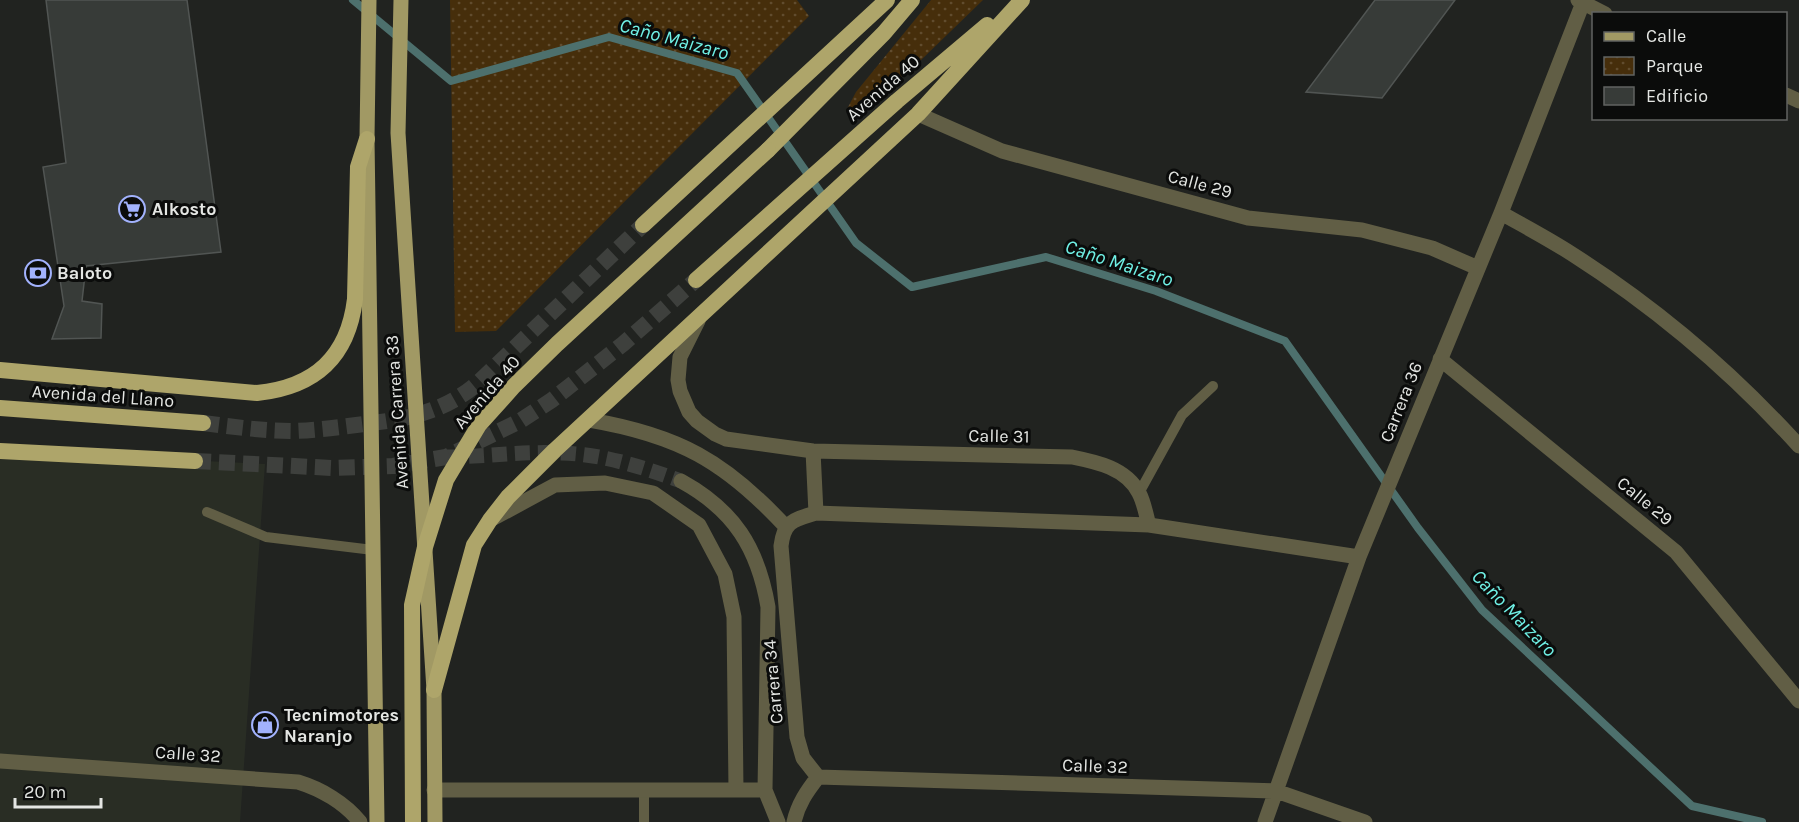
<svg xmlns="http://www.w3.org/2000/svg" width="1799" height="822" viewBox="0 0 1799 822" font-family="Karla,sans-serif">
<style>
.built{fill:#292d24}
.park{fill:url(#park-dots)}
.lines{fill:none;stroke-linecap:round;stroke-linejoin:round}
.stream{stroke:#4d706d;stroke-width:8}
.building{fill:#373b38;stroke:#515553;stroke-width:1.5}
.minor-tunnel{stroke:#3e403d;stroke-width:15;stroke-dasharray:15 8;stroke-linecap:butt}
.trunk-tunnel{stroke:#3e403d;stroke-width:16;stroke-dasharray:16 8;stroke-linecap:butt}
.service{stroke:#615e45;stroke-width:10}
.minor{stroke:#615e45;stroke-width:15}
.primary{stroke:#a19964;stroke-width:15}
.trunk{stroke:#aea56a;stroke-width:16}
.trunk-bridge{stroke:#aea56a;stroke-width:16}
.labels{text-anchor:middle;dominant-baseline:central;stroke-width:6;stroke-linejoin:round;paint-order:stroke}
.street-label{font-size:18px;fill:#e4e6e3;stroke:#0b0c0b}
.poi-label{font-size:18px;font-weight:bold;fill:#e4e6e3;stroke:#0b0c0b;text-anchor:start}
.water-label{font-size:20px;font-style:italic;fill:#70f1e6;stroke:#0b0c0b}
</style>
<defs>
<pattern id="park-dots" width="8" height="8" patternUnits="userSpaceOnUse" patternTransform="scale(1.5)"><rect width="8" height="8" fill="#462e0b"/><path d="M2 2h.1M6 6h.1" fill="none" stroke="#614c2e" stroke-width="1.8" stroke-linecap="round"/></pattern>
</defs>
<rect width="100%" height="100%" fill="#212320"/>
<path class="built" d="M 0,451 L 265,464 L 240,822 L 0,822 Z"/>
<path class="park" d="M 450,0 L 797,0 L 809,16 L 496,331 L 455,332 Z
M 931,0 L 983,0 L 919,62 L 853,118 L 846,111 L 856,92 Z"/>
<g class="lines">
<path class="stream" d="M 353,0 L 451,81 L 609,37 L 737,73 L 856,243 L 912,287 L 1046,257 L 1156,291 L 1285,341 L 1418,528 L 1482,610 L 1692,806 L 1762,822"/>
</g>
<path class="building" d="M 46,0 L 187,0 L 221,252 L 86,266 L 82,301 L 102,304 L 101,338 L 52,339 L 64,306 L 43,167 L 66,163 Z
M 1375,0 L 1455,0 L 1382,98 L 1306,92 Z"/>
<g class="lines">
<path class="minor-tunnel" d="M 446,457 C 484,457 522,451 561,453 C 603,454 642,467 681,481"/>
<path class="trunk-tunnel" d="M 203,423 C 234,427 265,431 295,431 C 318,430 341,427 364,424 C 408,419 445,412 479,382 L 643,225
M 195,461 L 333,468 L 393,466 L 446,457 L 520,421 L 552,400 L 623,344 L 696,280"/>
<path class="service" d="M 1139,493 L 1182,415 L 1213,386
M 207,512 L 266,537 L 373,550
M 644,822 L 644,790"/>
<path class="minor" d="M 1578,0 L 1605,14
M 1786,95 L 1799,101
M 918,114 L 1002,151 L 1248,218 L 1362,230 L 1432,248 L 1478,268
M 1501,213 C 1524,226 1549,239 1572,254 C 1655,307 1733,373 1799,446
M 698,321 L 680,357 L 678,380 L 680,391 L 689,412 L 697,421 L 715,434 L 726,439 L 813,451 L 1072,457 C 1097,462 1126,468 1139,493 C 1144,502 1146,515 1149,525
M 1440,359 L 1676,552 L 1799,701
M 589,420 C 678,435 725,461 786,527
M 813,451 L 816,513
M 681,481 C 734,510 758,548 768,607 L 765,790 L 778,822
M 492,519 L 555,485 L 605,483 L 653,493 L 699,525 L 725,574 L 734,617 L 736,790
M 0,761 L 298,782 C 321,789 345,803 360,822
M 818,777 L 803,758 L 797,737 L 781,546 C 784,521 793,520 816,513 L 1149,525 L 1359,557
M 818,777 L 1276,791 L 1365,822
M 434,790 L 765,790
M 794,822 C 798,804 807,791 818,777
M 1265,822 L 1359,557 L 1501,213 L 1584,0"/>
<path class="primary" d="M 369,0 L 367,139 L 377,822
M 401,0 L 398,133 L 434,690 L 435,822"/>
<path class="trunk" d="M 768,150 L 884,33 L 912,0
M 643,225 L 887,0
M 696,280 L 897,101 L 987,25
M 0,370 L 257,393 C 315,387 348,357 355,299 L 358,167 L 367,139
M 0,408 L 203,423
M 0,451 L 195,461
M 434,690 L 474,545 L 490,520 L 508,497 L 555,450 L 918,114 L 1022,0"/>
<path class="trunk-bridge" d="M 413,822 L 412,605 L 425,547 L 446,480 L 479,425 L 514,386 L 557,344 L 768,150"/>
</g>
<defs>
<symbol id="supermarket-ring" viewBox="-11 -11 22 22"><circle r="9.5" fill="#0b0c0b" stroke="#a2b2fd" stroke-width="1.5"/><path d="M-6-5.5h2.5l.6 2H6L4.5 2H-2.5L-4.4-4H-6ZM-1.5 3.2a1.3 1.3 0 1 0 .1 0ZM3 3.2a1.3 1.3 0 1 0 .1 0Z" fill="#a2b2fd"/></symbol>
<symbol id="bank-ring" viewBox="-11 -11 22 22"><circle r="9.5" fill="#0b0c0b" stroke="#a2b2fd" stroke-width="1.5"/><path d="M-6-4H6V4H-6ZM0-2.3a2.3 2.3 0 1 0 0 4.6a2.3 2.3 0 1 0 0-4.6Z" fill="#a2b2fd"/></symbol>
<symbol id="shop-ring" viewBox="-11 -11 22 22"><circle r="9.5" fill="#0b0c0b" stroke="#a2b2fd" stroke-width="1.5"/><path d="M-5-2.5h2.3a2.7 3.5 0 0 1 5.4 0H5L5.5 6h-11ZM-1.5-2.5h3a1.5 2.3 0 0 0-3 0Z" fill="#a2b2fd"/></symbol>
</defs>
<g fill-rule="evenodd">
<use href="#supermarket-ring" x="117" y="194" width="30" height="30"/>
<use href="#bank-ring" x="23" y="258" width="30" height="30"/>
<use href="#shop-ring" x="250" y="710" width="30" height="30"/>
</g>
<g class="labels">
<g class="street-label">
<text transform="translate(883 88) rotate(-41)">Avenida 40</text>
<text transform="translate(1200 184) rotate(15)">Calle 29</text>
<text transform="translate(487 392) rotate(-49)">Avenida 40</text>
<text transform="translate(103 396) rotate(4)">Avenida del Llano</text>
<text transform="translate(1401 402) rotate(-68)">Carrera 36</text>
<text transform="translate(397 412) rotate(-94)">Avenida Carrera 33</text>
<text transform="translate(999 436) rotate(1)">Calle 31</text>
<text transform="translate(1645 501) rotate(39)">Calle 29</text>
<text transform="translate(773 682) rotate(-95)">Carrera 34</text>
<text transform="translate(188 754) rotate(4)">Calle 32</text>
<text transform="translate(1095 766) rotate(2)">Calle 32</text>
</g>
<g class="poi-label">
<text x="152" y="209">Alkosto</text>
<text x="57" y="273">Baloto</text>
<text x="284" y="715">Tecnimotores<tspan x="284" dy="21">Naranjo</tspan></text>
</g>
<g class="water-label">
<text transform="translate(674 39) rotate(15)">Caño Maizaro</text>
<text transform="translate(1119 263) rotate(18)">Caño Maizaro</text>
<text transform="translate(1514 613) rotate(46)">Caño Maizaro</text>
</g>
</g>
<rect x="1592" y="12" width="195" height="108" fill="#0b0c0b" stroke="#626361" stroke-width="1.5"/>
<rect x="1604" y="32" width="30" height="9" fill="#a19964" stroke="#626361" stroke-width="1.5"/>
<text x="1646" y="42" font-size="18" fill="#e4e6e3">Calle</text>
<rect x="1604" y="57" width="30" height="18" fill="url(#park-dots)" stroke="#626361" stroke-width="1.5"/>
<text x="1646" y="72" font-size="18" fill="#e4e6e3">Parque</text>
<rect x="1604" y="87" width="30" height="18" fill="#373b38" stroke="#626361" stroke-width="1.5"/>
<text x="1646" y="102" font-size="18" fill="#e4e6e3">Edificio</text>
<path d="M15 798v9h86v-9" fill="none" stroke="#e4e6e3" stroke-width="3"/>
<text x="24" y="798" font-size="18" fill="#e4e6e3" stroke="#0b0c0b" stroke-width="4.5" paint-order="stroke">20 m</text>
</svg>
